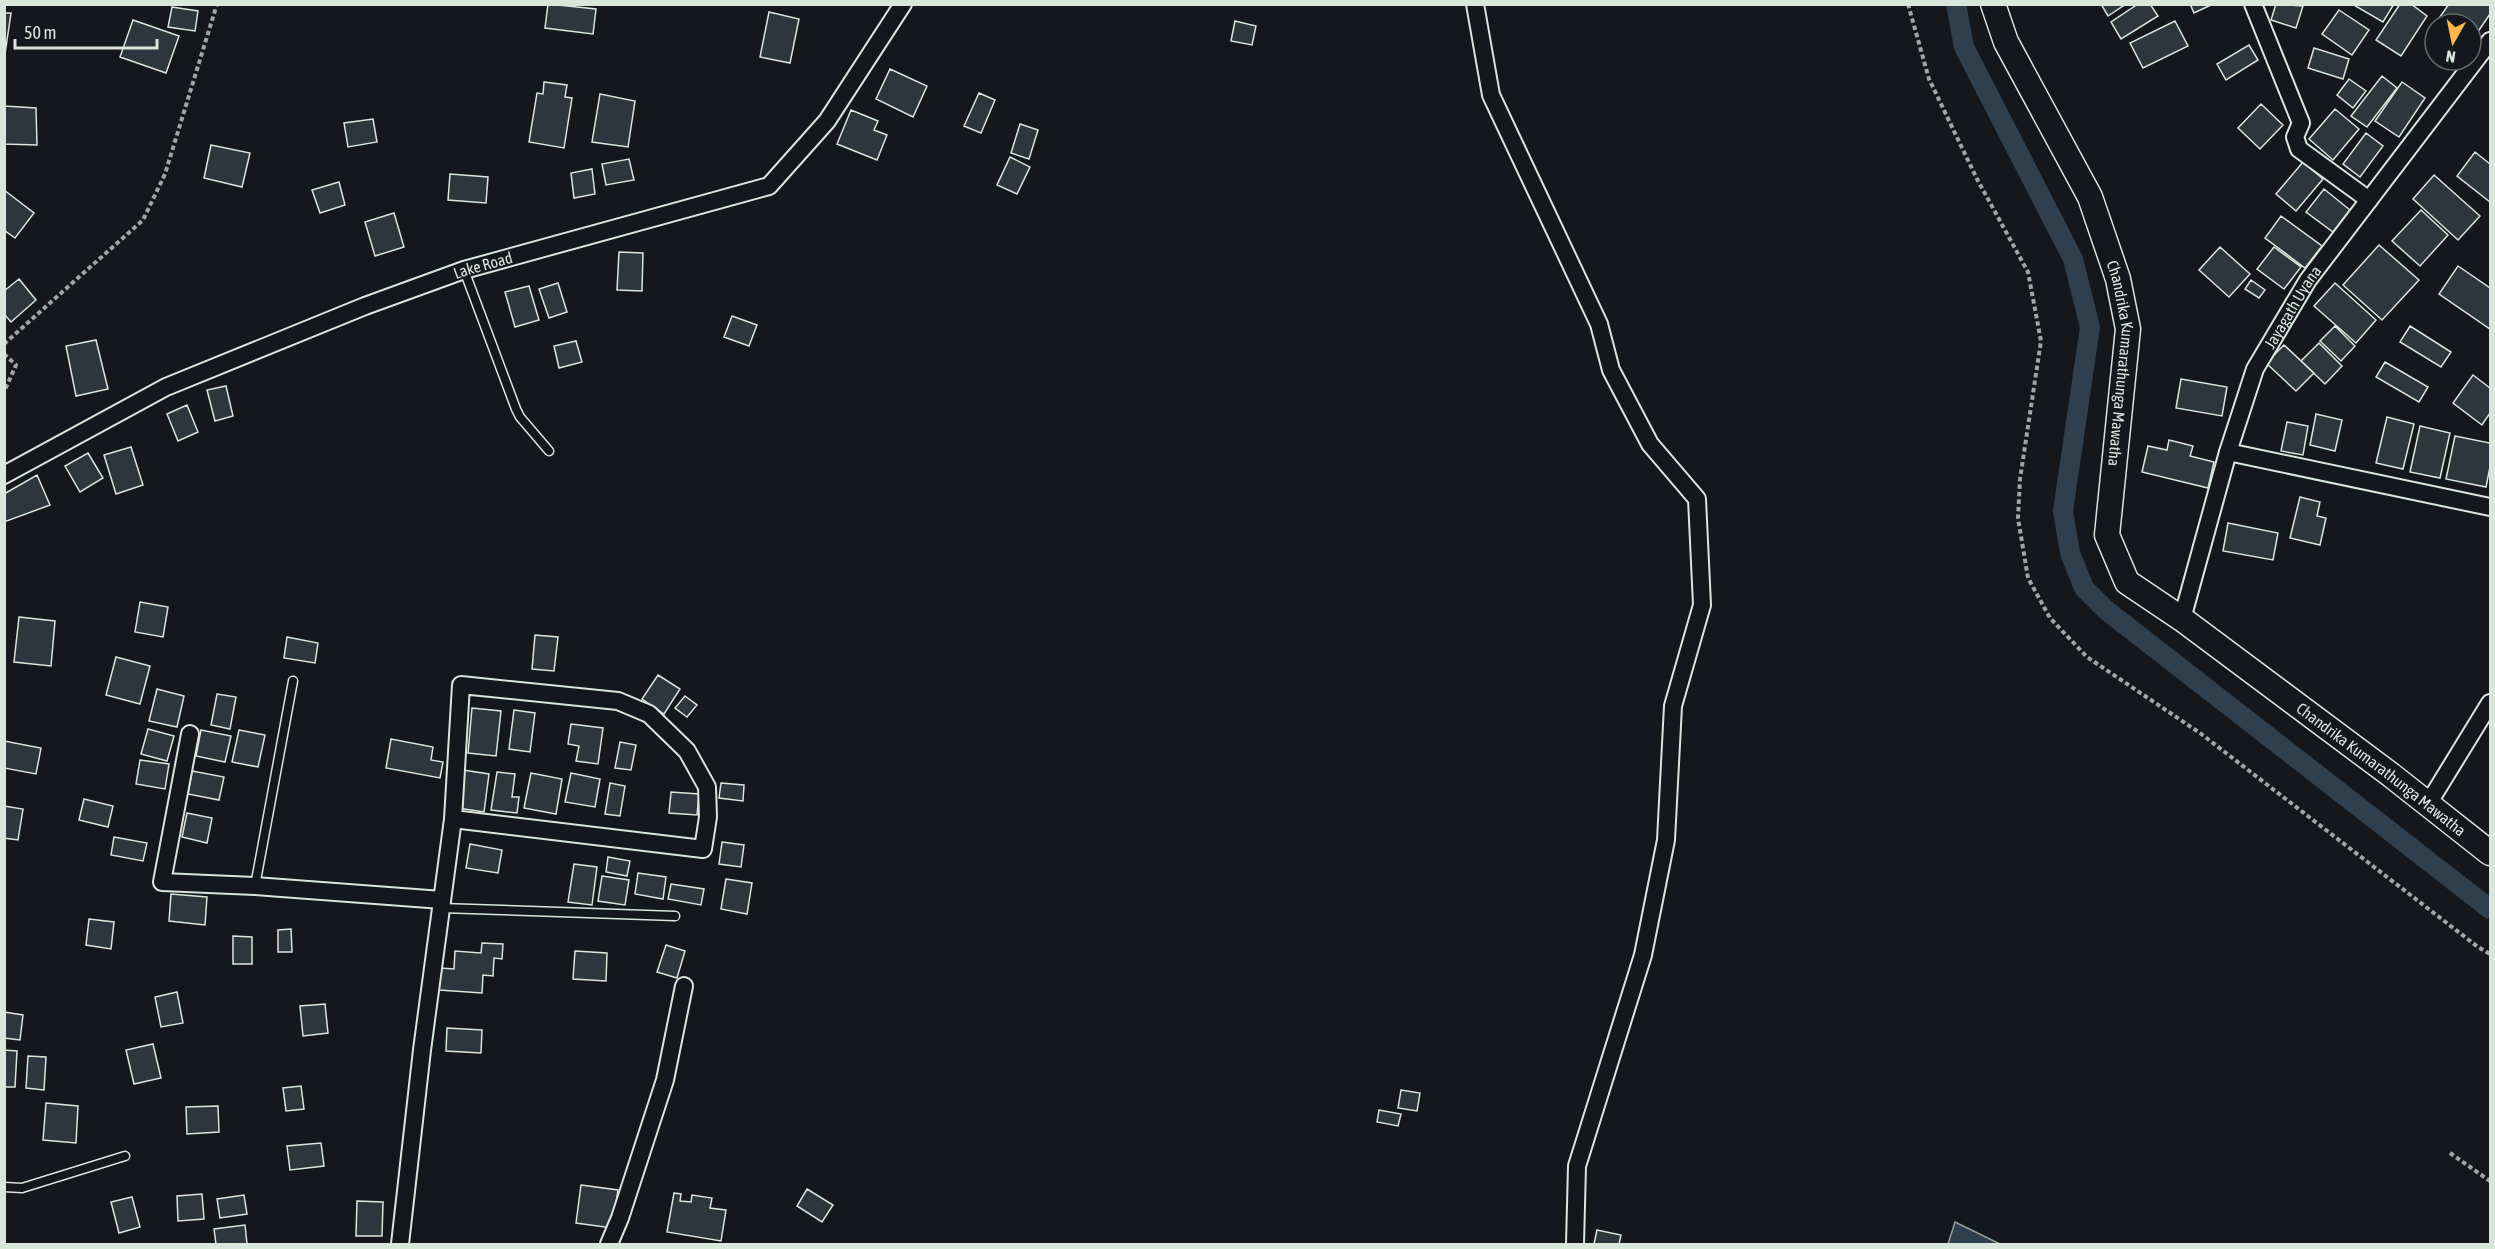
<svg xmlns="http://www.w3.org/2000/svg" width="2495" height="1249" viewBox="0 0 2495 1249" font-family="'Asap Condensed',sans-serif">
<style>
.water{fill:#2f3f4d;stroke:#939e99;stroke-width:1.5}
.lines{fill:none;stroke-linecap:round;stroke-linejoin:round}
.canal{stroke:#2f3f4d;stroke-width:20}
.building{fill:#2c363c;stroke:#d8e6dc;stroke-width:1.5}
.service-casing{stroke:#d8e6dc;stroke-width:11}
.minor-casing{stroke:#d8e6dc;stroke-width:20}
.secondary-casing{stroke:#d8e6dc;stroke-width:27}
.path{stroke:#9da8a2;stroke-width:4;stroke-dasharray:4.5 3;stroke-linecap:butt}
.service{stroke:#14181c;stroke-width:8}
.minor{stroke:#14181c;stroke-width:16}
.secondary{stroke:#14181c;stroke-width:24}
.labels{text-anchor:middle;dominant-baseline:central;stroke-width:4.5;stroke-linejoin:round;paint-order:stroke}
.street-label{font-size:16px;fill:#d8e6dc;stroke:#14181c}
</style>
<rect width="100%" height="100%" fill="#14181c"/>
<path class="water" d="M 1955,1222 L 2000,1244 L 1948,1244 Z"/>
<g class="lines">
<path class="canal" d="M 1956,4 L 1964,47 L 2073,259 L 2090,327 L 2063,511 L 2070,553 L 2084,588 L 2106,610 L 2490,909"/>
</g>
<path class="building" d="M 548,4 L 596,9 L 593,34 L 545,28 Z
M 2101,4 L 2126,4 L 2108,16 Z
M 2138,4 L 2150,4 L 2158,16 L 2121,39 L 2111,22 Z
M 2190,4 L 2213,4 L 2194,13 Z
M 2276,4 L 2303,6 L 2296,28 L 2271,20 Z
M 2352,4 L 2394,4 L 2383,22 Z
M 2400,4 L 2411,4 L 2427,16 L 2401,56 L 2376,40 Z
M 2449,4 L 2490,4 L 2490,14 L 2471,42 L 2471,24 L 2435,24 Z
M 172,7 L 198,11 L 195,31 L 168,27 Z
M 2339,10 L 2369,30 L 2352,55 L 2322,34 Z
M 769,12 L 799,19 L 790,63 L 760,57 Z
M 4,13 L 11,13 L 5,54 L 4,54 Z
M 133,20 L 179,36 L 166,73 L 120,57 Z
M 1235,21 L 1256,26 L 1252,45 L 1231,41 Z
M 2175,21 L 2188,46 L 2143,68 L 2130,43 Z
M 2249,45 L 2258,60 L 2226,80 L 2217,64 Z
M 2314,48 L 2349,59 L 2343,79 L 2308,68 Z
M 890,69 L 927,86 L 913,117 L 876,99 Z
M 2382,76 L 2397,88 L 2367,127 L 2351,116 Z
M 2349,79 L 2366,91 L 2353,108 L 2337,95 Z
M 544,82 L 567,85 L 565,97 L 572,98 L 564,148 L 529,142 L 537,93 L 543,94 Z
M 2402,82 L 2425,98 L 2399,137 L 2375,121 Z
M 979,93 L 995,100 L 981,133 L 964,126 Z
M 600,94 L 635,101 L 628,147 L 592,142 Z
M 2261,104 L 2283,125 L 2260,149 L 2238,128 Z
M 4,106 L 36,108 L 37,145 L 4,144 Z
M 2335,109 L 2359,129 L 2333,160 L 2309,139 Z
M 851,110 L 878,121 L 874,130 L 887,135 L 877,160 L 837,144 Z
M 373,119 L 377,142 L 348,147 L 344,123 Z
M 1020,124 L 1038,130 L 1029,159 L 1011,153 Z
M 2366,133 L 2383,146 L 2360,177 L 2343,164 Z
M 211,145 L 250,153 L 242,187 L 204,178 Z
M 2475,152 L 2490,164 L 2490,202 L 2457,176 Z
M 1010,157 L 1030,167 L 1017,194 L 997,185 Z
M 629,159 L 634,180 L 606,185 L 602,164 Z
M 2303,162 L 2323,179 L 2296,211 L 2276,194 Z
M 592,169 L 595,194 L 574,198 L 571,173 Z
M 450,174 L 488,177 L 486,203 L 448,200 Z
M 2434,175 L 2480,216 L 2458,240 L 2413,199 Z
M 339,182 L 345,205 L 320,213 L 312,190 Z
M 2324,189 L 2350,210 L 2333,232 L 2306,212 Z
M 4,190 L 34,213 L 15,238 L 4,230 Z
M 2421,210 L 2448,235 L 2420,266 L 2392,241 Z
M 394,213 L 404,247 L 375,256 L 365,222 Z
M 2281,216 L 2322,246 L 2305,268 L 2265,238 Z
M 2379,245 L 2419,280 L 2382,320 L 2343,285 Z
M 2220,247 L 2250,274 L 2229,297 L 2199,270 Z
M 2274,247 L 2301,267 L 2284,289 L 2257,269 Z
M 619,252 L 643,253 L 642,291 L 617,290 Z
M 2458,266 L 2490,288 L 2490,329 L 2439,294 Z
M 19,279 L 36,300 L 11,322 L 4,314 L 4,291 Z
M 2251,280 L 2265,290 L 2259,298 L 2245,289 Z
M 558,283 L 567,312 L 549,318 L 539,289 Z
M 2335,283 L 2376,320 L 2356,343 L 2314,306 Z
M 529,286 L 539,320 L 515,327 L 505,292 Z
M 732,316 L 757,325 L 749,346 L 724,337 Z
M 2335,326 L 2355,346 L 2341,361 L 2320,341 Z
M 2410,326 L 2451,352 L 2441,367 L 2400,342 Z
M 96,340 L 108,389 L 76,396 L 66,346 Z
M 576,341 L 582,362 L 559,368 L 554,346 Z
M 2319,343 L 2342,366 L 2325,384 L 2301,361 Z
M 2284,345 L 2314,373 L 2296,391 L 2266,363 Z
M 2385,362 L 2428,387 L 2419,402 L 2376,377 Z
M 2473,375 L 2490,388 L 2490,413 L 2482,425 L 2453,403 Z
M 2181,379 L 2227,387 L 2222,416 L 2176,408 Z
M 226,386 L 233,416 L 215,421 L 207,390 Z
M 187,405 L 198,432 L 178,441 L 167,414 Z
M 2316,414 L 2342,420 L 2335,451 L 2310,445 Z
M 2387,417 L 2414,424 L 2403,469 L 2376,463 Z
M 2287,422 L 2308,426 L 2303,455 L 2281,451 Z
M 2420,426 L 2450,433 L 2440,478 L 2410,472 Z
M 2455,436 L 2490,443 L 2490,467 L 2486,487 L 2446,479 Z
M 2169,440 L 2193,446 L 2190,456 L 2214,462 L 2208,488 L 2142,472 L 2148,446 L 2167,450 Z
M 131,447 L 143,485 L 116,494 L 104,455 Z
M 88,453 L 103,478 L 80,492 L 65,466 Z
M 37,475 L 50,505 L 4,522 L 4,494 Z
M 2300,497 L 2320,502 L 2317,516 L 2326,518 L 2320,545 L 2290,538 Z
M 2228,523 L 2278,533 L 2273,560 L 2223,551 Z
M 140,602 L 168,607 L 163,637 L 135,632 Z
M 19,617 L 55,621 L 51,666 L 14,662 Z
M 535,635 L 558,637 L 554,671 L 532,669 Z
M 287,637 L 318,643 L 315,663 L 284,658 Z
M 116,657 L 150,666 L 140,704 L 106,695 Z
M 658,675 L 680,689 L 664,714 L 642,699 Z
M 157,689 L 184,696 L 177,727 L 149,721 Z
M 217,694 L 236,697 L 230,729 L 211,725 Z
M 685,696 L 697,705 L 687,717 L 675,708 Z
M 472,708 L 501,711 L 496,756 L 468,753 Z
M 514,710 L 535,713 L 530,752 L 509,749 Z
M 571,724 L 603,728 L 598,764 L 576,761 L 579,746 L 568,744 Z
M 148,729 L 174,736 L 167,761 L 141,754 Z
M 201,730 L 231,736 L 225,762 L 196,756 Z
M 239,730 L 265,735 L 258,767 L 232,762 Z
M 391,739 L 433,747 L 431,760 L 443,762 L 440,778 L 386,768 Z
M 4,741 L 41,748 L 36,774 L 4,768 Z
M 620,742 L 636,745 L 631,770 L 615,768 Z
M 140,760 L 169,764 L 165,789 L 136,784 Z
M 463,770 L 489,774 L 484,812 L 458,808 Z
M 192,771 L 224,777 L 219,800 L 188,794 Z
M 497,772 L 515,774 L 512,797 L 519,797 L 517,813 L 491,810 Z
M 531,773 L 562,779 L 556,814 L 524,808 Z
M 571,773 L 600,779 L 595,807 L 565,802 Z
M 610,783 L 625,786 L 620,816 L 605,814 Z
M 721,783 L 744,785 L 743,801 L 719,798 Z
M 671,792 L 699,794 L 697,815 L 669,813 Z
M 84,799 L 113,806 L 108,827 L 79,820 Z
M 4,806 L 23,809 L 18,840 L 4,838 Z
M 187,813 L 212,818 L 207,843 L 182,837 Z
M 114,837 L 147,843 L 143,861 L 111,855 Z
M 722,842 L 744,845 L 741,867 L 719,864 Z
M 470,844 L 502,850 L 498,873 L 466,868 Z
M 608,857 L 630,861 L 627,876 L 606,872 Z
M 574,864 L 597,867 L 592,905 L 568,902 Z
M 638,873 L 666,877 L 663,899 L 635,894 Z
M 602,876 L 629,880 L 625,905 L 598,901 Z
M 726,879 L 752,883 L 747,914 L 721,909 Z
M 671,884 L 704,889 L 701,905 L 668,899 Z
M 171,894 L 207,897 L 205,925 L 169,921 Z
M 89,919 L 114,922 L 111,949 L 86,945 Z
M 291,929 L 292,952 L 278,952 L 278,930 Z
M 233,936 L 252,937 L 252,964 L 233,964 Z
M 482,943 L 503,944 L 502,959 L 494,958 L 493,976 L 483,975 L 482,993 L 439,990 L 441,968 L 454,969 L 455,951 L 481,953 Z
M 666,945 L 685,951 L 677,978 L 657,972 Z
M 575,951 L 607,953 L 606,981 L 573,979 Z
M 177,992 L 183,1023 L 161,1027 L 155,997 Z
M 325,1004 L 328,1033 L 303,1036 L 300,1006 Z
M 4,1012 L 23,1015 L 20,1040 L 4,1038 Z
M 447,1028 L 482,1030 L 481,1053 L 446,1051 Z
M 153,1044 L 161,1078 L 134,1084 L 126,1050 Z
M 4,1050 L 17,1051 L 15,1087 L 4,1087 Z
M 28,1056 L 46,1057 L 44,1090 L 26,1088 Z
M 301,1086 L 304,1109 L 286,1111 L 283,1088 Z
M 1401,1090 L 1420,1093 L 1417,1111 L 1398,1108 Z
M 46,1103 L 78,1106 L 76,1143 L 43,1140 Z
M 218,1106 L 219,1132 L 187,1134 L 186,1107 Z
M 1379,1110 L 1401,1114 L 1398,1126 L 1377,1122 Z
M 321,1143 L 324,1166 L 290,1170 L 287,1146 Z
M 581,1185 L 618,1190 L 612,1228 L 576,1223 Z
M 807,1189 L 833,1205 L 822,1222 L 797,1206 Z
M 674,1193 L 681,1194 L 680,1201 L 691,1202 L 692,1195 L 712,1198 L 710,1208 L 726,1210 L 721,1241 L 667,1232 Z
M 202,1194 L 204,1219 L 178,1221 L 177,1196 Z
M 244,1195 L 247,1214 L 220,1218 L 217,1199 Z
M 132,1197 L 140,1227 L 119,1233 L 111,1202 Z
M 357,1201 L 383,1202 L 382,1236 L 356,1236 Z
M 245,1225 L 247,1244 L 216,1244 L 214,1229 Z
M 1597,1230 L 1621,1235 L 1619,1244 L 1594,1244 Z"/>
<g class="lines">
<defs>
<path id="service" d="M 464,270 L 516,409 L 520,417 L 549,451
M 255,886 L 293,681
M 441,908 L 675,916
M 4,1187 L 22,1188 L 125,1156"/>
<g id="minor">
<path d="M 1475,4 L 1491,95 L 1599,324 L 1611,370 L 1650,444 L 1697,499 L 1702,605 L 1673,706 L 1666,840 L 1643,955 L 1577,1166 L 1575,1244"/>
<path d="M 2253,4 L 2301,123 L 2295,137 L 2299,149 L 2369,200"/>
<path d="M 2228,452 L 2490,507"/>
<path id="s1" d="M 4,475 L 166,387 L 365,306 L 464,270 L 769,186 L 827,121 L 903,4"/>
<path id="s2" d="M 2182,619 L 2228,452 L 2255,369 L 2308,280 L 2490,41"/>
<path d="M 190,734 L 162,882 L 255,886 L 442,900"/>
<path d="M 2428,804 L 2490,703"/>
<path d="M 400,1244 L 422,1050 L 453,819 L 461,685 L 618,701 L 649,714 L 687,751 L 707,787 L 708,817 L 703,849 L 453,819"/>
<path d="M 609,1244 L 620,1218 L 665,1080 L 684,986"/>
</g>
<g id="secondary">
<path id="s3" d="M 1993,4 L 2006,42 L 2090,197 L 2118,279 L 2128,329 L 2107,535 L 2127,582 L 2182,619 L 2391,775 L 2490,853"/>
</g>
</defs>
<use href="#service" class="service-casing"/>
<use href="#minor" class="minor-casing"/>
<use href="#secondary" class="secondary-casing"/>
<path class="path" d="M 1908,4 L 1929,79 L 1977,179 L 2028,272 L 2041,341 L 2020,479 L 2018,518 L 2028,578 L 2050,618 L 2087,657 L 2200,733 L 2478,947 L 2490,954
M 4,344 L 143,220 L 165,174 L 217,4
M 4,354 L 16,365 L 4,392
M 2450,1153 L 2490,1181"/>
<use href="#service" class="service"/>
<use href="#minor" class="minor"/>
<use href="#secondary" class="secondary"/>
</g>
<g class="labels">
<g class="street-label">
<text stroke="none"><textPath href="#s1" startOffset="524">Lake Road</textPath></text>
<text stroke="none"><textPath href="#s2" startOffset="333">Jayagath Uyana</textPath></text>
<text stroke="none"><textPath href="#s3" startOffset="388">Chandrika Kumarathunga Mawatha</textPath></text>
<text stroke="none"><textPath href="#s3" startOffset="928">Chandrika Kumarathunga Mawatha</textPath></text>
</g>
</g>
<rect width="2495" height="1249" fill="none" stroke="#d8e6dc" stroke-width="12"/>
<g transform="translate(2453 42) rotate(189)"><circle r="28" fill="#14181c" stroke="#626a69" stroke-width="1.5"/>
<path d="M0-4.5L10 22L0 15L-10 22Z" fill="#ffb74d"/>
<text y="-9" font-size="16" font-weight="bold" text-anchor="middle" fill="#d8e6dc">N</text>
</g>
<path d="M15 39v9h142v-9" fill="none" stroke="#d8e6dc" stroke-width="3"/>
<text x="24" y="39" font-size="18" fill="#d8e6dc" stroke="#14181c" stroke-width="4.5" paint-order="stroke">50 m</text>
</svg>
